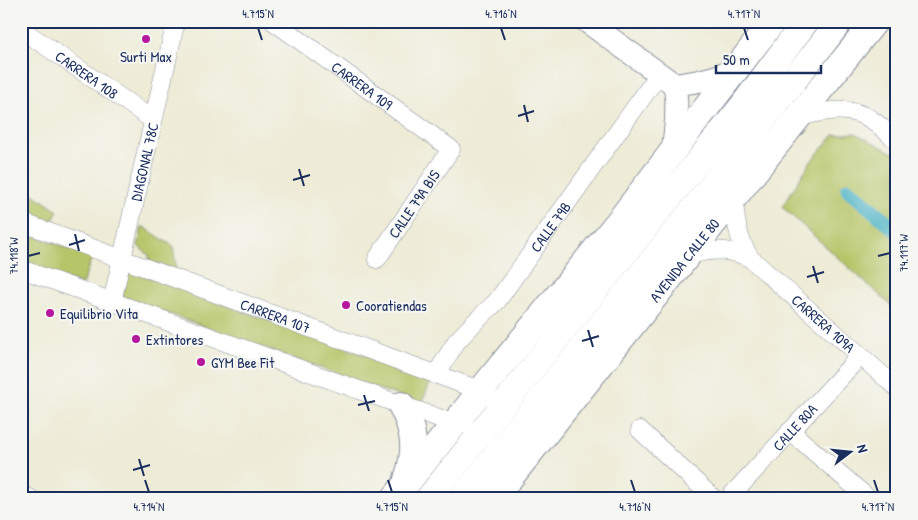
<svg xmlns="http://www.w3.org/2000/svg" width="918" height="520" viewBox="0 0 918 520" font-family="'Patrick Hand',sans-serif">
<style>
.green{fill:#b6c567;stroke:#687a62}
.lines{fill:none;stroke-linecap:round;stroke-linejoin:round}
.canal{stroke:#47b1c5;stroke-width:15}
.minor-casing{stroke:#848d9a;stroke-width:19}
.major-casing{stroke:#848d9a;stroke-width:24}
.highway-casing{stroke:#848d9a;stroke-width:28}
.minor{stroke:#fff;stroke-width:18}
.major{stroke:#fff;stroke-width:22}
.highway{stroke:#fff;stroke-width:26}
.ticks{fill:none;stroke:#1b2f5e;stroke-width:2}
.poi-dot{fill:#b5179e;stroke:#f6f6f2;stroke-width:2}
.labels{text-anchor:middle;dominant-baseline:central;stroke-width:4;stroke-linejoin:round;paint-order:stroke}
.poi-label{font-size:15px;fill:#1b2f5e;stroke:#f6f6f2;text-anchor:start}
.street-label{font-size:15px;fill:#1b2f5e;stroke:#f6f6f2}
.neatline{fill:none;stroke:#1b2f5e;stroke-width:2}
.ticks-label{font-size:12px;text-anchor:middle;fill:#1b2f5e}
</style>
<rect width="100%" height="100%" fill="#f6f6f2"/>
<filter id="ink" filterUnits="userSpaceOnUse"><feTurbulence type="fractalNoise" baseFrequency=".02" numOctaves="2"/><feDisplacementMap in="SourceGraphic" scale="10" xChannelSelector="R" yChannelSelector="G"/><feConvolveMatrix kernelMatrix="1 2 1 2 8 2 1 2 1" color-interpolation-filters="sRGB"/></filter>
<filter id="wash" filterUnits="userSpaceOnUse"><feTurbulence type="fractalNoise" baseFrequency=".0096" numOctaves="4" result="noise"/><feDisplacementMap in="SourceGraphic" scale="20" xChannelSelector="R" yChannelSelector="G"/><feGaussianBlur stdDeviation="1.12" result="paint"/><feColorMatrix in="noise" values="0 0 0 0 0 0 0 0 0 0 0 0 0 0 0 0 0 1.4 0 .05"/><feComposite in="paint" operator="in"/></filter>
<g filter="url(#wash)">
<rect width="100%" height="100%" fill="#eeebd6"/>
<path class="green" d="M 855,133 L 897,155 L 897,311 L 782,207 L 811,161 L 834,135 Z
M 24,188 L 58,211 L 51,224 L 21,215 L 21,191 Z
M 142,226 L 173,246 L 176,266 L 175,270 L 149,261 L 149,255 L 141,249 L 138,246 Z
M 21,231 L 92,257 L 82,285 L 21,264 Z
M 128,270 L 432,379 L 421,404 L 122,297 Z"/>
<g class="lines">
<path class="canal" d="M 848,189 L 897,231"/>
</g>
</g>
<g filter="url(#ink)">
<g class="lines">
<defs>
<g id="minor">
<path id="s1" d="M 273,21 L 451,149 L 377,259"/>
<path id="s2" d="M 21,29 L 153,120"/>
<path d="M 799,117 C 824,111 849,105 872,120 C 881,126 889,134 897,141"/>
<path id="s3" d="M 734,198 C 735,220 738,239 750,258 L 897,388"/>
<path id="s4" d="M 21,222 L 457,382 L 481,391 L 489,397"/>
<path d="M 689,255 C 712,249 728,248 750,258"/>
<path d="M 21,269 L 401,405 L 442,419 L 465,424"/>
<path id="s5" d="M 112,302 L 176,21"/>
<path id="s6" d="M 436,375 L 456,342 L 474,323 L 497,301 L 659,74"/>
<path d="M 640,430 L 714,499"/>
<path d="M 790,431 L 869,499"/>
<path d="M 21,494 L 31,499"/>
<path id="s7" d="M 728,499 L 860,356"/>
</g>
<path id="major" d="M 586,21 L 675,85 L 699,81 L 715,77 L 738,67
M 672,153 C 676,128 678,109 675,85"/>
<g id="highway">
<path d="M 401,405 C 415,431 417,451 407,479"/>
<path d="M 394,499 L 492,377 L 623,216 L 773,21"/>
<path d="M 428,499 L 744,104 L 806,21"/>
<path d="M 461,499 L 703,197 L 840,21"/>
<path id="s8" d="M 493,499 L 875,21"/>
</g>
</defs>
<use href="#minor" class="minor-casing"/>
<use href="#major" class="major-casing"/>
<use href="#highway" class="highway-casing"/>
<use href="#minor" class="minor"/>
<use href="#major" class="major"/>
<use href="#highway" class="highway"/>
</g>
</g>
<path class="ticks" d="M 258,28 L 262,40M 501,28 L 505,40M 744,28 L 748,40M 524,105 L 528,122M 518,116 L 534,111M 299,169 L 304,186M 293,180 L 310,175M 75,234 L 79,251M 69,245 L 85,240M 28,256 L 40,253M 878,256 L 890,253M 813,266 L 818,283M 807,277 L 824,272M 588,330 L 593,347M 582,341 L 599,336M 364,395 L 369,411M 358,405 L 375,401M 139,459 L 144,476M 133,470 L 150,465M 145,480 L 149,492M 388,480 L 392,492M 631,480 L 635,492M 874,480 L 878,492"/>
<g class="poi-dot">
<circle cx="146" cy="39" r="5"/>
<circle cx="346" cy="305" r="5"/>
<circle cx="50" cy="313" r="5"/>
<circle cx="136" cy="339" r="5"/>
<circle cx="201" cy="362" r="5"/>
</g>
<g class="labels">
<g class="poi-label">
<text x="146" y="56" text-anchor="middle">Surti Max</text>
<text x="356" y="305">Cooratiendas</text>
<text x="60" y="313">Equilibrio Vita</text>
<text x="146" y="339">Extintores</text>
<text x="211" y="362">GYM Bee Fit</text>
</g>
<g class="street-label">
<text stroke="none"><textPath href="#s2" startOffset="80">CARRERA 108</textPath></text>
<text stroke="none"><textPath href="#s1" startOffset="110">CARRERA 109</textPath></text>
<text stroke="none"><textPath href="#s5" startOffset="144">DIAGONAL 78C</textPath></text>
<text transform="translate(414 204) rotate(-56)">CALLE 79A BIS</text>
<text stroke="none"><textPath href="#s6" startOffset="188">CALLE 79B</textPath></text>
<text stroke="none"><textPath href="#s8" startOffset="306">AVENIDA CALLE 80</textPath></text>
<text stroke="none"><textPath href="#s4" startOffset="271">CARRERA 107</textPath></text>
<text stroke="none"><textPath href="#s3" startOffset="161">CARRERA 109A</textPath></text>
<text stroke="none"><textPath href="#s7" startOffset="98">CALLE 80A</textPath></text>
</g>
</g>
<rect width="918" height="520" fill="none" stroke="#f6f6f2" stroke-width="55"/>
<g transform="translate(850 452) rotate(74)" stroke="#f6f6f2" stroke-width="4" paint-order="stroke">
<path d="M0-4L9 19L0 12L-9 19Z" fill="#1b2f5e"/>
<text y="-8" font-size="14" font-weight="bold" text-anchor="middle" fill="#1b2f5e">N</text>
</g>
<path d="M716 65v8h105v-8" fill="none" stroke="#1b2f5e" stroke-width="2.5"/>
<text x="723" y="65" font-size="15" fill="#1b2f5e" stroke="#f6f6f2" stroke-width="4" paint-order="stroke">50 m</text>
<rect x="28" y="28" width="862" height="464" class="neatline"/>
<g class="ticks-label">
<text x="258" y="18">4.715°N</text>
<text x="501" y="18">4.716°N</text>
<text x="744" y="18">4.717°N</text>
<text transform="translate(904 253) rotate(-90)" y="4">74.117°W</text>
<text transform="translate(14 256) rotate(-90)" y="4">74.118°W</text>
<text x="149" y="511">4.714°N</text>
<text x="392" y="511">4.715°N</text>
<text x="635" y="511">4.716°N</text>
<text x="878" y="511">4.717°N</text>
</g>
</svg>
